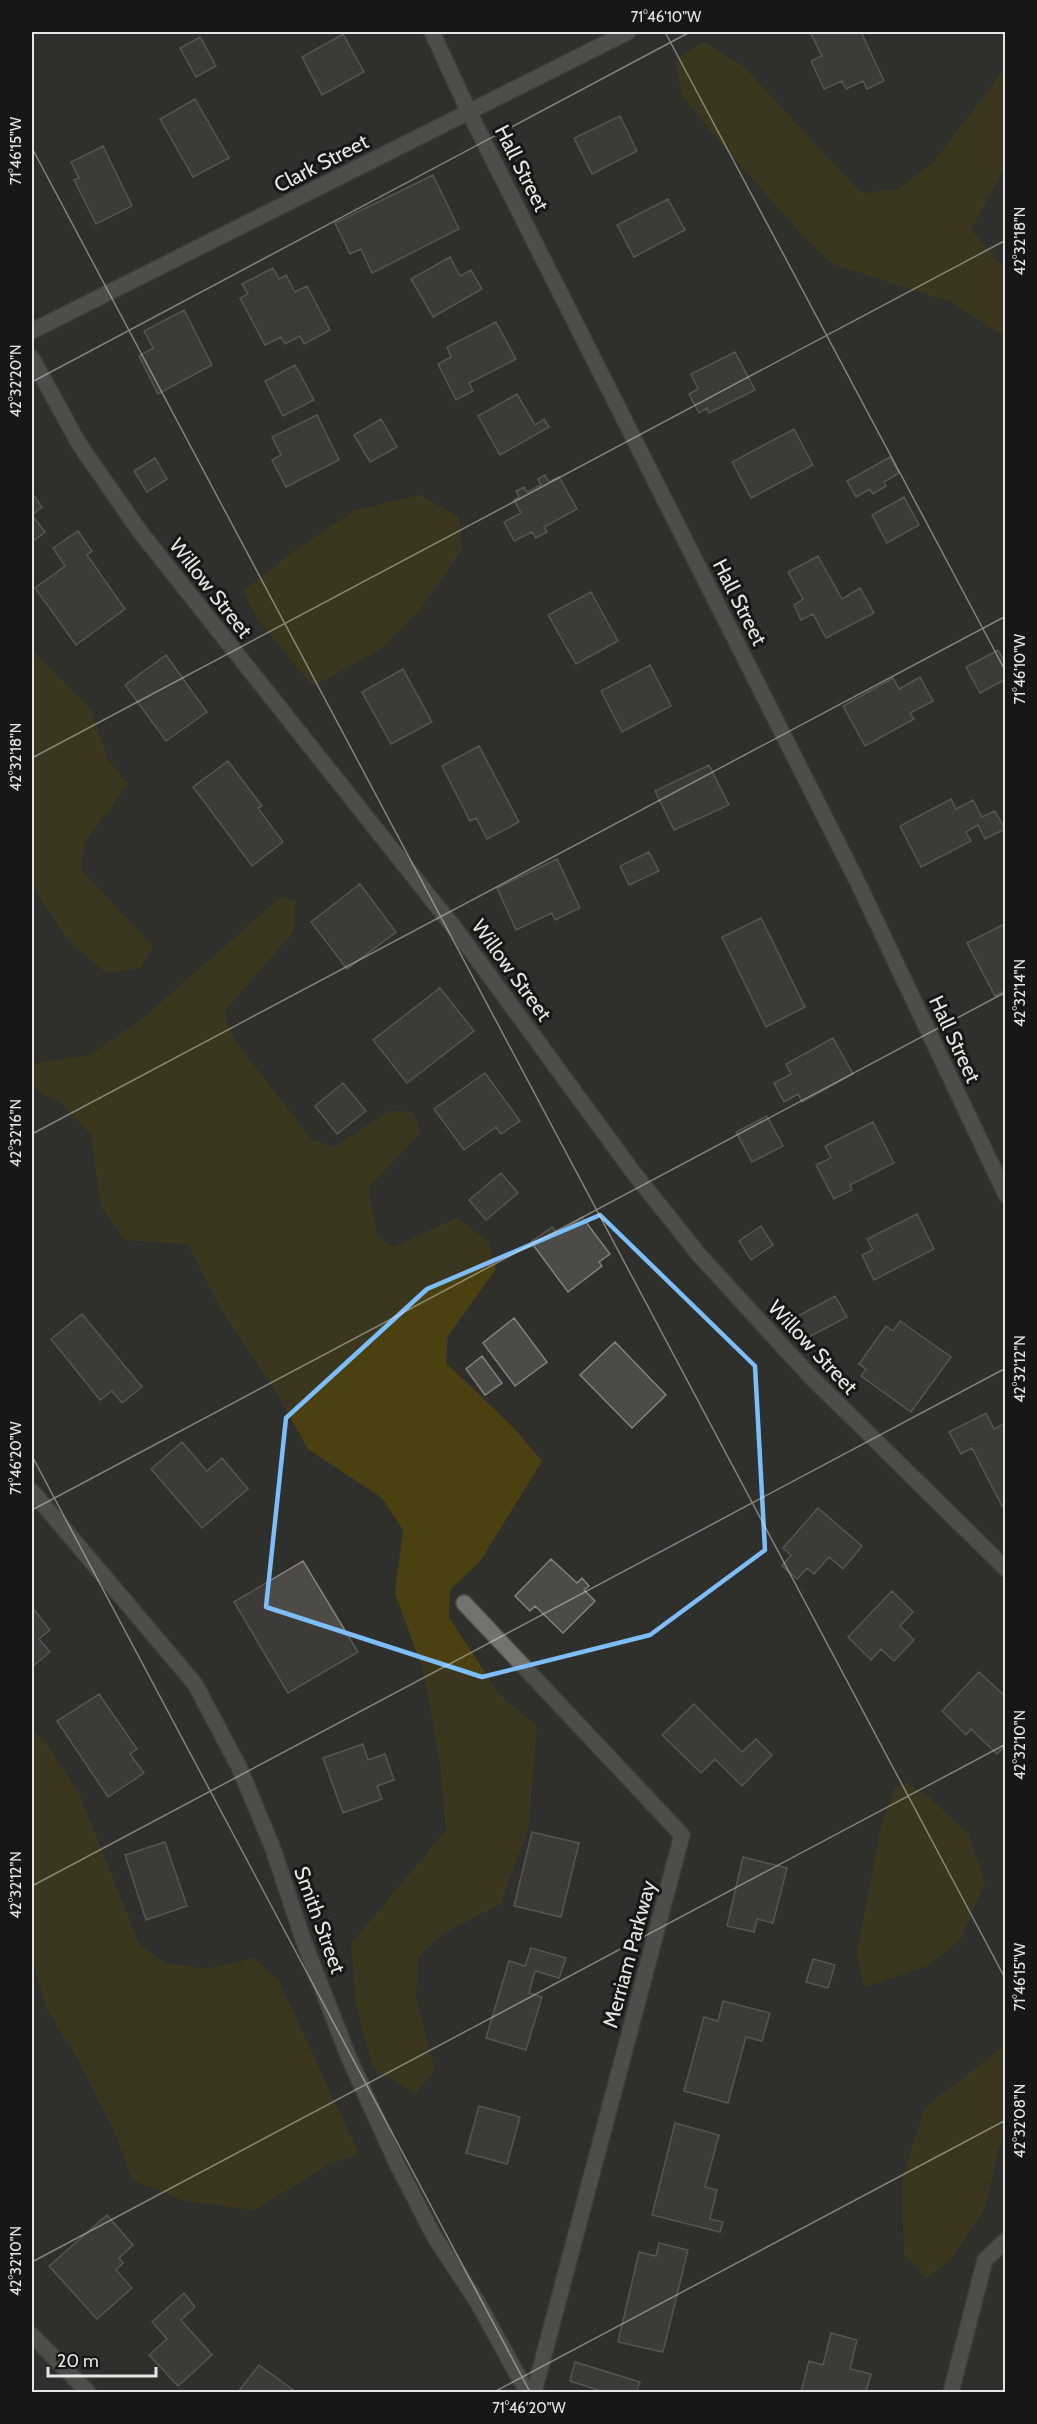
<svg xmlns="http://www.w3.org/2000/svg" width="1037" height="2424" viewBox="0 0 1037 2424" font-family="Cabin,sans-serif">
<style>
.green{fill:#4b4110}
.building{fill:#4c4b48;stroke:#82817e;stroke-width:1.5}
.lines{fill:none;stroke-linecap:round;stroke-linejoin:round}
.minor-casing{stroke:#4e4d4a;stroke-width:18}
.minor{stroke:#73726e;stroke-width:15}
.marked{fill:none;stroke:#7dbef9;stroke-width:4.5;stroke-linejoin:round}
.ticks{fill:none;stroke:#e6e6e4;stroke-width:1.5;stroke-opacity:0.45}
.labels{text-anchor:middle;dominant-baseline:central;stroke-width:6;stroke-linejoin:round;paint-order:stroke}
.street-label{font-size:21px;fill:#e6e6e4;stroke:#171716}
.neatline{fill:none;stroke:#e6e6e4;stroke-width:2}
.ticks-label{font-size:15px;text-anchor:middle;fill:#e6e6e4}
</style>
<rect width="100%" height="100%" fill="#2f2f2c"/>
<path class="green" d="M 704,42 L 743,66 L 861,193 L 898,189 L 932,164 L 1005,68 L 1005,166 L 971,230 L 1005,269 L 1005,336 L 951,302 L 833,264 L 803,236 L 719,141 L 681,94 L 676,59 Z
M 419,495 L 459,517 L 462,549 L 419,611 L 381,649 L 313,686 L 258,620 L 243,591 L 298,548 L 354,511 Z
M 32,647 L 41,660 L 91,709 L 108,760 L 128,784 L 85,841 L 81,870 L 153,946 L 141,968 L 106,973 L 68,940 L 32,885 Z
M 281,897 L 296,901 L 294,931 L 224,1012 L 235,1041 L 312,1140 L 335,1147 L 389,1111 L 413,1112 L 421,1132 L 368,1188 L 377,1235 L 393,1247 L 457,1218 L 488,1241 L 496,1269 L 448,1336 L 446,1363 L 513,1427 L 542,1461 L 481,1560 L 450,1590 L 449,1617 L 499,1694 L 537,1727 L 528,1830 L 500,1904 L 441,1935 L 418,1957 L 416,1999 L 435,2070 L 416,2093 L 373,2069 L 356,2004 L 351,1944 L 446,1830 L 440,1763 L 424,1673 L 395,1593 L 403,1530 L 382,1498 L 308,1449 L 274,1388 L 222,1311 L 188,1244 L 125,1240 L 101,1207 L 91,1135 L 62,1103 L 32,1089 L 32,1064 L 90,1055 L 141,1020 Z
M 32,1730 L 44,1740 L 80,1796 L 140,1946 L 165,1963 L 208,1969 L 254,1958 L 279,1981 L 359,2154 L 331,2163 L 255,2210 L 185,2201 L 132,2180 L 114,2130 L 81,2064 L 46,2008 L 32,1956 Z
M 906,1782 L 929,1797 L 968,1834 L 985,1882 L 961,1939 L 927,1966 L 864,1987 L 857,1953 L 881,1826 L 895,1788 Z
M 1005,2046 L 1005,2135 L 998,2150 L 986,2206 L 952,2258 L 926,2278 L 904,2254 L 902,2179 L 925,2107 Z"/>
<path class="building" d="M 810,32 L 861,32 L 884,81 L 867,89 L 863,81 L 846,89 L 842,81 L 824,89 L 811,61 L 822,56 Z
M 343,34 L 364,72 L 322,95 L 302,57 Z
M 200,37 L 216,66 L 196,77 L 180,48 Z
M 195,99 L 229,158 L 193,177 L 160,119 Z
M 620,116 L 637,151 L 592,174 L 574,138 Z
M 103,146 L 132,206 L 96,224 L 74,180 L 79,178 L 71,162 Z
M 433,175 L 459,229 L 372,273 L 361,249 L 350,254 L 335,223 Z
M 668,199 L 685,230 L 634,257 L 617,225 Z
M 450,257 L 460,276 L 471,270 L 482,289 L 433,317 L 411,279 Z
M 273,268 L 279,279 L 286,275 L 295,292 L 307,286 L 330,330 L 304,344 L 300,336 L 285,344 L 281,337 L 265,345 L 240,298 L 248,294 L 242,284 Z
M 184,310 L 212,365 L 158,394 L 139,356 L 153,348 L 144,331 Z
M 496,322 L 516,359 L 469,383 L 473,391 L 456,400 L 438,364 L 451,357 L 447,347 Z
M 735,352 L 755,390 L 709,413 L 707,408 L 699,413 L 689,394 L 698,389 L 691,374 Z
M 295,365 L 314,400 L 283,416 L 265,381 Z
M 517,394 L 535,425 L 544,419 L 549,427 L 500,455 L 478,416 Z
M 317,415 L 339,460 L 286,487 L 272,460 L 281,455 L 272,437 Z
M 381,419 L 397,447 L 370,462 L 354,435 Z
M 794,429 L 813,465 L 751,498 L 732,462 Z
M 890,457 L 899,473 L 884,482 L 886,486 L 873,494 L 870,489 L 856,497 L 847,481 Z
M 155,458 L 167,479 L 147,492 L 134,471 Z
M 545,475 L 549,482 L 559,477 L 577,509 L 544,527 L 547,532 L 536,538 L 532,532 L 514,541 L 504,522 L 521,513 L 514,500 L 519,497 L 516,491 L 524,487 L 527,492 L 541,485 L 538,479 Z
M 32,493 L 42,507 L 32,515 L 45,532 L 33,541 L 32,540 Z
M 904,497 L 919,525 L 887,543 L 872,515 Z
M 78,531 L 92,551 L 87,555 L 125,609 L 76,645 L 35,588 L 65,566 L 53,548 Z
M 818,556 L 842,599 L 860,588 L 874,613 L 826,638 L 813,614 L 801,620 L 794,605 L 803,599 L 788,572 Z
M 591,592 L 618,641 L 576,664 L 548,615 Z
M 998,650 L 1006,664 L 1006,679 L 980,693 L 966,667 Z
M 166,655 L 207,712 L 166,741 L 125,685 Z
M 650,665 L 671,706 L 622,732 L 601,691 Z
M 403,669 L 432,722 L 391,744 L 362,692 Z
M 920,677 L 933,701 L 910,713 L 914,719 L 865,746 L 843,706 L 893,678 L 899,689 Z
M 479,746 L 519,822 L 487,839 L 476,818 L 470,821 L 442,766 Z
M 228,761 L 262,806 L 258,808 L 283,842 L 252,866 L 193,787 Z
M 709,765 L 729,805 L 674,830 L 655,791 Z
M 951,799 L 956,809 L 973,800 L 982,817 L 995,811 L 1005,829 L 985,839 L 978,825 L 966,832 L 971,841 L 921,867 L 900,826 Z
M 649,852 L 659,871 L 629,885 L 620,866 Z
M 557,859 L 580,908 L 555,920 L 552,913 L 516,930 L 497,888 Z
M 360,884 L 396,932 L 347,969 L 311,922 Z
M 761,918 L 805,1007 L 766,1027 L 722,937 Z
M 1006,923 L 1006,990 L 995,996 L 967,943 Z
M 440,988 L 474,1031 L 407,1083 L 373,1040 Z
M 833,1038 L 853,1074 L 802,1102 L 798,1094 L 784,1102 L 774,1083 L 791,1074 L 786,1064 Z
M 485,1073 L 520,1121 L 501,1134 L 496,1127 L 464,1150 L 434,1109 Z
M 343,1083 L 366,1111 L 337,1134 L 315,1106 Z
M 767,1116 L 783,1146 L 752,1162 L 736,1132 Z
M 873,1122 L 894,1163 L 850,1185 L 852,1190 L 834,1199 L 816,1165 L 831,1158 L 825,1146 Z
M 501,1173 L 518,1193 L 486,1220 L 469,1200 Z
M 917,1214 L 934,1249 L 874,1280 L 862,1255 L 873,1250 L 867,1239 Z
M 582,1217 L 610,1254 L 599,1262 L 602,1266 L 568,1292 L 531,1242 L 552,1227 L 558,1234 Z
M 761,1226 L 773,1245 L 751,1260 L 739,1241 Z
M 835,1296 L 847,1317 L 807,1338 L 796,1317 Z
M 82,1314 L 142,1387 L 122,1403 L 112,1391 L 100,1400 L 51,1339 Z
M 514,1318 L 547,1362 L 515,1386 L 483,1343 Z
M 900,1321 L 951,1357 L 911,1412 L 861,1376 L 866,1369 L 859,1364 L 886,1326 L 893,1331 Z
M 615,1342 L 666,1395 L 632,1428 L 580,1375 Z
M 482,1356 L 502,1383 L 485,1395 L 466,1369 Z
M 986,1413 L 994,1429 L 1006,1423 L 1006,1504 L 1002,1506 L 972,1448 L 961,1454 L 949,1432 Z
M 182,1442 L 207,1471 L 222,1458 L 248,1489 L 202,1528 L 151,1469 Z
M 818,1508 L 862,1546 L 843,1569 L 829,1557 L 814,1574 L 807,1568 L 797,1579 L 782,1566 L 791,1555 L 783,1548 Z
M 551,1559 L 577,1583 L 582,1578 L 589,1586 L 584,1590 L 595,1601 L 563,1633 L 535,1606 L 530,1611 L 515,1596 Z
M 303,1561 L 358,1652 L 288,1693 L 234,1602 Z
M 892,1591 L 913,1612 L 900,1626 L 914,1640 L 894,1661 L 881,1649 L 871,1660 L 848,1637 Z
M 32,1607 L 50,1630 L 39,1639 L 50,1652 L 32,1667 Z
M 979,1672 L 1006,1697 L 1006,1745 L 997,1754 L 971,1729 L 966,1735 L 942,1711 Z
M 99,1694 L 137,1749 L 130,1754 L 144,1773 L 108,1797 L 57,1721 Z
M 694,1704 L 742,1752 L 756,1739 L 772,1755 L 742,1786 L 715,1759 L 701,1773 L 662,1735 Z
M 363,1744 L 368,1760 L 385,1754 L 394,1780 L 377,1786 L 382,1799 L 343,1813 L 323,1758 Z
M 532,1832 L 579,1843 L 561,1917 L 514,1906 Z
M 165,1842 L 187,1906 L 146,1920 L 125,1855 Z
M 743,1857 L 787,1868 L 773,1923 L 757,1919 L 754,1932 L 727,1926 Z
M 531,1948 L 566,1958 L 559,1978 L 535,1971 L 529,1993 L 542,1997 L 526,2050 L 486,2038 L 509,1961 L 525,1966 Z
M 813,1959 L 835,1965 L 828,1988 L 806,1982 Z
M 723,2001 L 770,2013 L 762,2041 L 746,2037 L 728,2103 L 684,2091 L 704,2017 L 718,2021 Z
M 479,2106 L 520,2117 L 507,2164 L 466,2153 Z
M 675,2123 L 719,2135 L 705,2187 L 717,2190 L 710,2219 L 723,2222 L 720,2232 L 652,2215 Z
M 107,2215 L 133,2245 L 119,2258 L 123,2263 L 116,2270 L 132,2288 L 97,2319 L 49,2266 Z
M 659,2243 L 688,2250 L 663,2352 L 618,2342 L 639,2252 L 656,2256 Z
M 184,2293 L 195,2307 L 181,2320 L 212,2355 L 178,2386 L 149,2355 L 167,2339 L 152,2322 Z
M 831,2333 L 857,2340 L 850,2369 L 871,2374 L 866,2392 L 801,2392 L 809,2361 L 823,2365 Z
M 575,2362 L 640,2382 L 636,2392 L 604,2392 L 570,2381 Z
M 259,2365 L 296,2392 L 238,2392 Z"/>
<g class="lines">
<defs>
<path id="minor" d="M 432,32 L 469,112 L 858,883 L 1006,1195
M 32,331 L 628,32
M 32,358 L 79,444 L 141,533 L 456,930 L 633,1172 L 700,1256 L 809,1375 L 1006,1569
M 32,1491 L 195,1684 L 239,1767 L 272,1846 L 304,1942 L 349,2058 L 395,2160 L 434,2236 L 478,2303 L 527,2392
M 464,1603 L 682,1835 L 534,2392
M 32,2335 L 88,2392
M 951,2392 L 985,2260 L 1006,2240"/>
</defs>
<use href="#minor" class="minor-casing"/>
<use href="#minor" class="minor"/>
</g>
<path d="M0 0H1037V2424H0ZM 600,1215 L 755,1366 L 765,1550 L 650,1635 L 482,1677 L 266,1607 L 286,1418 L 427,1289 Z" fill="#2f2f2c" fill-opacity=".55" fill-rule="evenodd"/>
<path class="marked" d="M 600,1215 L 755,1366 L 765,1550 L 650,1635 L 482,1677 L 266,1607 L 286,1418 L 427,1289 Z"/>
<path class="ticks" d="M 665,32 L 1006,672M 32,148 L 1006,1980M 32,382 L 690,32M 32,758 L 1006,240M 32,1134 L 1006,616M 32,1456 L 530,2392M 32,1510 L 1006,992M 32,1886 L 1006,1368M 32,2262 L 1006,1744M 494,2392 L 1006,2120"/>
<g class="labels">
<g class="street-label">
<text transform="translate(321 163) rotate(-27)">Clark Street</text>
<text transform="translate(522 168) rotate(63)">Hall Street</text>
<text transform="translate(211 588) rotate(52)">Willow Street</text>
<text transform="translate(740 602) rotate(63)">Hall Street</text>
<text transform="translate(512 970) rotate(54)">Willow Street</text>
<text transform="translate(955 1039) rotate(65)">Hall Street</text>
<text transform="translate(813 1347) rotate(47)">Willow Street</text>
<text transform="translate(320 1920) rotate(70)">Smith Street</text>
<text transform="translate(629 1954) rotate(-75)">Merriam Parkway</text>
</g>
</g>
<rect width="1037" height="2424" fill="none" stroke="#171716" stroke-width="66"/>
<path d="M48 2367v9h108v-9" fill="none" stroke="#e6e6e4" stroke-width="3"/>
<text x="57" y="2367" font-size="18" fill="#e6e6e4" stroke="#171716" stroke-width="4.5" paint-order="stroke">20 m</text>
<rect x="33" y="33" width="971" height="2358" class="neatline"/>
<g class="ticks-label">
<text x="666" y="22">71°46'10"W</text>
<text transform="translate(16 151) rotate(-90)" y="5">71°46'15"W</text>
<text transform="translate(1020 241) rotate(-90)" y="5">42°32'18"N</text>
<text transform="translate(16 381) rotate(-90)" y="5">42°32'20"N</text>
<text transform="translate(1020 669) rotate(-90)" y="5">71°46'10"W</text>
<text transform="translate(16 757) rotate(-90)" y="5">42°32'18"N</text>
<text transform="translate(1020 993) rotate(-90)" y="5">42°32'14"N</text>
<text transform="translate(16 1133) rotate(-90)" y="5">42°32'16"N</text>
<text transform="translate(1020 1369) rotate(-90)" y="5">42°32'12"N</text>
<text transform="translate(16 1458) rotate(-90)" y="5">71°46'20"W</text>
<text transform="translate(1020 1745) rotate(-90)" y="5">42°32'10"N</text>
<text transform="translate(16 1885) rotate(-90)" y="5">42°32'12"N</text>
<text transform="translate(1020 1977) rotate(-90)" y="5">71°46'15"W</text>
<text transform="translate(1020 2121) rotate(-90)" y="5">42°32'08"N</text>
<text transform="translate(16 2261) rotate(-90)" y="5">42°32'10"N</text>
<text x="529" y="2413">71°46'20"W</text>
</g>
</svg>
